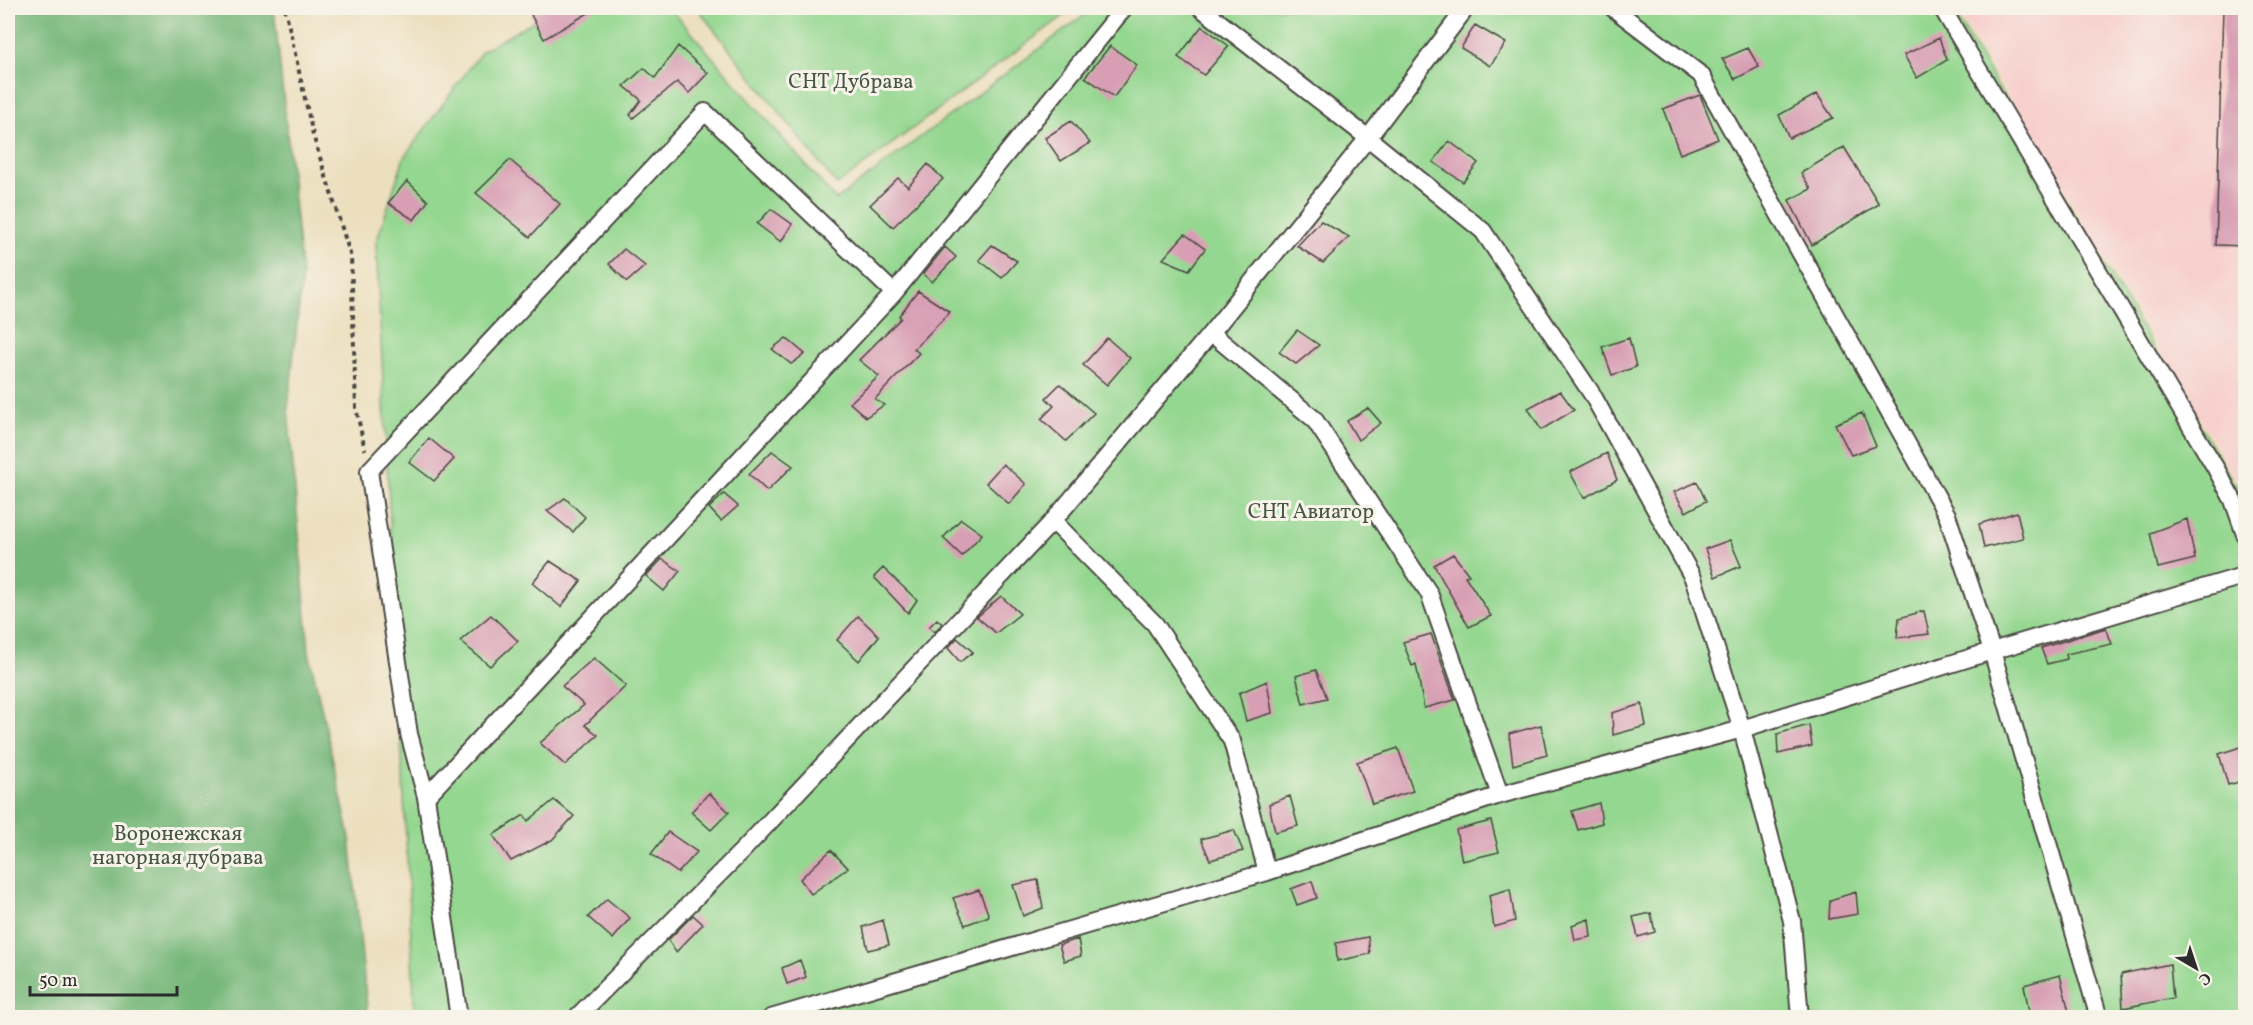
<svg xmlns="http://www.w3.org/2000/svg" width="2253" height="1025" viewBox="0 0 2253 1025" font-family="Vollkorn,serif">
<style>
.built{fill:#f7d0cd}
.green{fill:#94d790;stroke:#60815e;stroke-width:1.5}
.forest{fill:#77b87a;stroke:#517252;stroke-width:1.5}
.building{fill:#d89fb4}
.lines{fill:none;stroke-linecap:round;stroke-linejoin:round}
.street-casing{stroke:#484641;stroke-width:20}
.path{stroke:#484641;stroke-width:4;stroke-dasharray:4.5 4.5;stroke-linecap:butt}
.street{stroke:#fff;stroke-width:16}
.labels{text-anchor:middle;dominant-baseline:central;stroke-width:6;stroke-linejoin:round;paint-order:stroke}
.park-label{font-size:21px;fill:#455644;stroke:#f7f3e8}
</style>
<rect width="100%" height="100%" fill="#f7f3e8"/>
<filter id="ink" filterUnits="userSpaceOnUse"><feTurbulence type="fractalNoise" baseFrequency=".0167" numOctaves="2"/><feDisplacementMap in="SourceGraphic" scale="12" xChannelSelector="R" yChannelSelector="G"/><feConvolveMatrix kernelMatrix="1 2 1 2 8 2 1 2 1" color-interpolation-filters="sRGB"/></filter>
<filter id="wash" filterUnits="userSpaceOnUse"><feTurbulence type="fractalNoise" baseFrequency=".008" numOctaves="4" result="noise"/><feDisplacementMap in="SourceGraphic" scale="24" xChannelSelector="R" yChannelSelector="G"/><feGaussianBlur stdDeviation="1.35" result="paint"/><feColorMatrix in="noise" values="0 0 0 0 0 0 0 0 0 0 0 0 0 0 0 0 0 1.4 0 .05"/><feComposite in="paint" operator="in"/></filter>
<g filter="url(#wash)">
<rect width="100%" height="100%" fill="#ecdfbe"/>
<path class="built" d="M 1956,8 L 2245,8 L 2245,482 L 2238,482 Z"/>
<path class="green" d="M 556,8 L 670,8 L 836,200 L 1094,8 L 1951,8 L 2235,485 L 2245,486 L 2245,1008 L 2230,1018 L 415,1017 L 376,243 L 404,157 L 482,51 Z
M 697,8 L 1074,8 L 837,185 Z"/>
<path class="forest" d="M 8,8 L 274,8 L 302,276 L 288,409 L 309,652 L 350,838 L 368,1017 L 8,1017 Z"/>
<g id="blocks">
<path class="building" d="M 542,8 L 597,8 L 544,39 L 531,15 Z
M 2223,8 L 2246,8 L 2246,246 L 2216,245 Z
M 1475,25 L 1506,43 L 1490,66 L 1461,48 Z
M 1202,26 L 1229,46 L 1204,75 L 1178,57 Z
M 1939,38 L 1947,60 L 1917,78 L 1904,55 Z
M 678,46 L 708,73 L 689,93 L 677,82 L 633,118 L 630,115 L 641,100 L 624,86 L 644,68 L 655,78 Z
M 1110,46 L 1137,65 L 1114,97 L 1085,77 Z
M 1748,48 L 1759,67 L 1735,79 L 1722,59 Z
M 1817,94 L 1833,118 L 1789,138 L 1779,115 Z
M 1700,95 L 1718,139 L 1680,154 L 1663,109 Z
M 1071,121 L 1090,143 L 1061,161 L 1045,138 Z
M 1449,141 L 1478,163 L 1463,182 L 1433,162 Z
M 1844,147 L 1879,204 L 1812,245 L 1789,200 L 1811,189 L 1801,173 Z
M 510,160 L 560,204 L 530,237 L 476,193 Z
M 928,164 L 943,179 L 893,227 L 870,205 L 898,178 L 908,187 Z
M 407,181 L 428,201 L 414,220 L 388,203 Z
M 771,209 L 792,224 L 781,242 L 757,224 Z
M 1321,221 L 1349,237 L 1323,263 L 1297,246 Z
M 1185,234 L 1205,249 L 1189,270 L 1163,259 Z
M 992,245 L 1017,261 L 1002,278 L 979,260 Z
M 945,247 L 956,257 L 932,282 L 923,274 Z
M 624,249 L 645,266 L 627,282 L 609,264 Z
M 918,291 L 950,312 L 914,349 L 919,353 L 875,399 L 884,405 L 866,417 L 850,403 L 879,376 L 859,360 L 901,318 L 899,316 Z
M 1297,330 L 1319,345 L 1296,364 L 1279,352 Z
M 786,338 L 805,354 L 791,364 L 772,349 Z
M 1107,338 L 1130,358 L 1107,385 L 1083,365 Z
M 1629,338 L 1636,367 L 1612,375 L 1602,347 Z
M 1060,384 L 1094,413 L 1066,441 L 1041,419 L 1054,406 L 1046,398 Z
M 1560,391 L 1574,410 L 1541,430 L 1528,408 Z
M 1368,408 L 1381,423 L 1358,440 L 1347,421 Z
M 1862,413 L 1876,446 L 1851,455 L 1835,424 Z
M 429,438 L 454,459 L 434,481 L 409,462 Z
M 772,451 L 793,466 L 767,491 L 749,474 Z
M 1607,453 L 1617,480 L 1584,498 L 1570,472 Z
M 1003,464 L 1026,484 L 1009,504 L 986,483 Z
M 1697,482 L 1706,501 L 1686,512 L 1674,492 Z
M 724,494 L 738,506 L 721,521 L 709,508 Z
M 565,498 L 585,517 L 573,532 L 547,511 Z
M 2017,512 L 2023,538 L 1984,548 L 1979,524 Z
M 961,519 L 982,534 L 962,556 L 943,538 Z
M 2187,519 L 2195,559 L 2158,568 L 2150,533 Z
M 1730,540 L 1741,566 L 1715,577 L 1705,549 Z
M 1453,554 L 1469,575 L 1465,576 L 1491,616 L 1469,627 L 1434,565 Z
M 662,559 L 680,571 L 664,591 L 646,576 Z
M 550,561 L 581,581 L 561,607 L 532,583 Z
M 883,568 L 917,600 L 908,613 L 874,577 Z
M 1001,596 L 1020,614 L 996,633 L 977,617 Z
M 1924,611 L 1929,634 L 1897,638 L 1899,618 Z
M 491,615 L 518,641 L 490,666 L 460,641 Z
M 858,616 L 879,636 L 859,661 L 837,640 Z
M 937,619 L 942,624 L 934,632 L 929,627 Z
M 2106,628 L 2112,644 L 2066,654 L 2067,659 L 2047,664 L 2041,648 Z
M 1431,634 L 1455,700 L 1424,708 L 1416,664 L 1412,666 L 1403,642 Z
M 957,638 L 973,652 L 960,662 L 948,648 Z
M 594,658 L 626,686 L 585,725 L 598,735 L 565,765 L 540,743 L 584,705 L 562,686 Z
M 1316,670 L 1327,698 L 1303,704 L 1296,676 Z
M 1267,681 L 1272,713 L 1246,721 L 1239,693 Z
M 1642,704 L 1646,726 L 1613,735 L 1612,713 Z
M 1541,725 L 1547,755 L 1513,765 L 1509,734 Z
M 1809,725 L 1812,746 L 1778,754 L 1777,734 Z
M 2246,745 L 2246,780 L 2228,785 L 2219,754 Z
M 1398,748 L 1413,791 L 1372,804 L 1357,762 Z
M 709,793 L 729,812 L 711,830 L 691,812 Z
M 1290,796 L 1298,826 L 1275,832 L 1269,804 Z
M 554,800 L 574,816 L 552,840 L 511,861 L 493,835 L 524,815 L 528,821 Z
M 1599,803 L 1602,823 L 1578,830 L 1572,811 Z
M 1491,821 L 1499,852 L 1462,861 L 1456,830 Z
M 1234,830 L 1243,851 L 1210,860 L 1201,839 Z
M 668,832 L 697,852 L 678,873 L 651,854 Z
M 831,850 L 848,868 L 811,894 L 800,879 Z
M 1038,880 L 1043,908 L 1023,916 L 1013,885 Z
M 1312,881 L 1317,898 L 1297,905 L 1291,889 Z
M 1510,889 L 1515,921 L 1494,927 L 1489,895 Z
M 979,890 L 989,916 L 965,925 L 953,898 Z
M 1856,892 L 1858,914 L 1829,919 L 1830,900 Z
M 607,899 L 630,918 L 613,939 L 588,917 Z
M 1651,913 L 1655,932 L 1638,937 L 1633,917 Z
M 693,915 L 703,924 L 676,952 L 668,940 Z
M 1589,919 L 1591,937 L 1575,940 L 1572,925 Z
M 883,920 L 889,945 L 868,950 L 863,927 Z
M 1368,937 L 1370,954 L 1337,961 L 1336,943 Z
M 1078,939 L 1081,956 L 1064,961 L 1059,945 Z
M 800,960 L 806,977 L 787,984 L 782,968 Z
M 2170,964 L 2173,998 L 2123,1008 L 2121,974 Z
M 2060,975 L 2069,1012 L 2030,1017 L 2024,985 Z"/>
</g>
</g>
<g filter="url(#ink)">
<use href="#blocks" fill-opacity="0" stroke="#484641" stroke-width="1.5"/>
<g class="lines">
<defs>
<path id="street" d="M 1201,8 L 1368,138 L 1483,231 L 1592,394 L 1693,578 L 1742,729 L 1792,921 L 1800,1018
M 1613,8 L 1701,75 L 1947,515 L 1992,651 L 2099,1018
M 1942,8 L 2215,467 L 2233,500 L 2246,537
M 1211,333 L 1314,419 L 1429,593 L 1500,795
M 1053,521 L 1155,624 L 1232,741 L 1267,872
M 426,797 L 894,293 L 1124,8
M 459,1018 L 426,797 L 409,734 L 369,471 L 705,112 L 894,293
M 576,1018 L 743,850 L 1053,521 L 1211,333 L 1368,138 L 1466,8
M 771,1018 L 1267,872 L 1500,795 L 1742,729 L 1992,651 L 2246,575"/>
</defs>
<use href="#street" class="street-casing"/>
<path class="path" d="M 285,8 L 313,135 L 351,257 L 356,408 L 365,450"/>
<use href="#street" class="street"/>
</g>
</g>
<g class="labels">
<g class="park-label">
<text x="851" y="82">СНТ Дубрава</text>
<text x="1311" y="512">СНТ Авиатор</text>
<text x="178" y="834">Воронежская<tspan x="178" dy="24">нагорная дубрава</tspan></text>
</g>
</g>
<rect width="2253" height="1025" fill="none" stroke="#f7f3e8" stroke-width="30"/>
<g transform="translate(2196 968) rotate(141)" stroke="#f7f3e8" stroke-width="4.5" paint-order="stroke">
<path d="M0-4.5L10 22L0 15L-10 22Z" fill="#2b2b2b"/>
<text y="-9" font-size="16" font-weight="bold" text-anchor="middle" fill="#2b2b2b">С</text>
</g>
<path d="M30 986v9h147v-9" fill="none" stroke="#2b2b2b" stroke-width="3"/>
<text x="39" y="986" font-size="18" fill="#2b2b2b" stroke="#f7f3e8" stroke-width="4.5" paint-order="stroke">50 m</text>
</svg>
